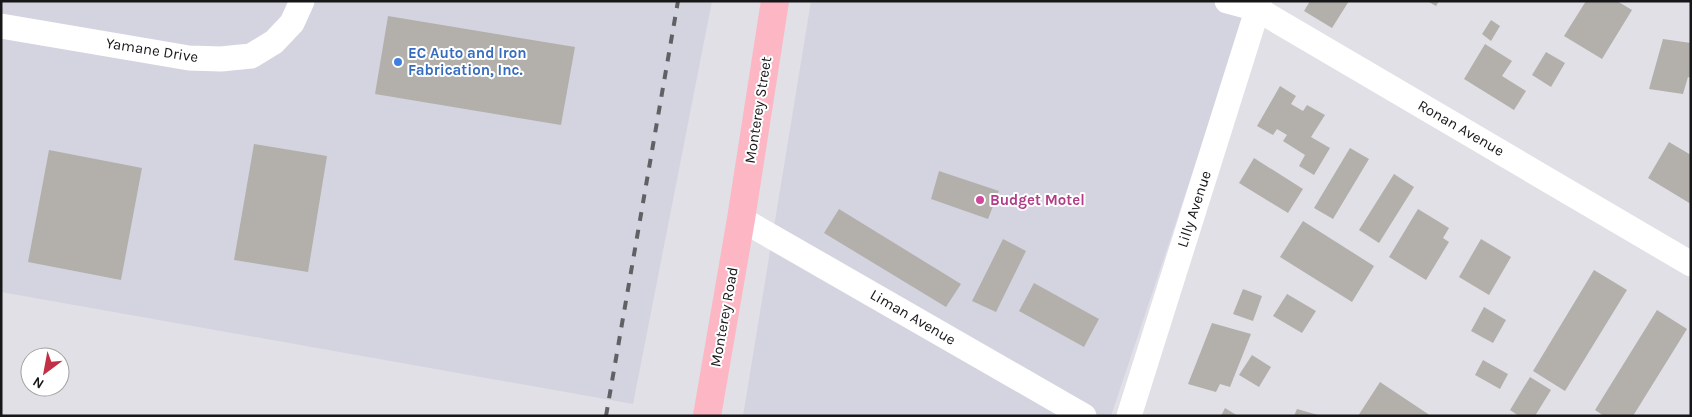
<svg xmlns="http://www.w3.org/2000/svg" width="1692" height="417" viewBox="0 0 1692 417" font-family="Karla,sans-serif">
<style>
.built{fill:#d4d4e1}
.building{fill:#b3b0ab}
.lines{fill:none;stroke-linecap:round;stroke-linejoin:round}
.street{stroke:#fff;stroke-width:25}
.primary{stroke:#fdb6c4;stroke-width:28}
.rail{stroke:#616165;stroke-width:4;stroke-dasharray:9 9;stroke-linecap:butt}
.shop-dot{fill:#3f7fe0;stroke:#fff;stroke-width:2}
.hotel-dot{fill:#d1479c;stroke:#fff;stroke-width:2}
.labels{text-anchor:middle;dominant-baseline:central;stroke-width:4;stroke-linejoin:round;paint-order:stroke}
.street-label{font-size:15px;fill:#171719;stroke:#fff}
.shop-label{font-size:15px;font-weight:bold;fill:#366cbe;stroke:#fff;text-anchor:start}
.hotel-label{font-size:15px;font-weight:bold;fill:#b23c85;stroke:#fff;text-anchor:start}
</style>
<rect width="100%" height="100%" fill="#e0e0e6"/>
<path class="built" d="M 1,1 L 712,1 L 633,404 L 1,292 Z
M 811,1 L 1250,1 L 1111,416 L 743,416 Z"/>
<path class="building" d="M 1310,1 L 1349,1 L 1332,28 L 1304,11 Z
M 1427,1 L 1439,1 L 1436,6 Z
M 1586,1 L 1617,1 L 1632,10 L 1602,59 L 1564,36 Z
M 388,16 L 575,47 L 561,125 L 375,94 Z
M 1491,20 L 1500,26 L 1491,41 L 1482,34 Z
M 1663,39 L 1691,43 L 1691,78 L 1688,77 L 1683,94 L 1649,89 Z
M 1485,44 L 1512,61 L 1502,76 L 1526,91 L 1514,110 L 1464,79 Z
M 1546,52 L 1565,63 L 1551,87 L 1532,75 Z
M 1280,86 L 1296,96 L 1291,104 L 1303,111 L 1307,105 L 1325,115 L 1311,137 L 1330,148 L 1314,175 L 1299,166 L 1305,155 L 1283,141 L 1287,135 L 1277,129 L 1273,135 L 1257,126 Z
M 1669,142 L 1691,155 L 1691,204 L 1648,178 Z
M 254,144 L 327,156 L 308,272 L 234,260 Z
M 1350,148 L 1369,159 L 1333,219 L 1314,208 Z
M 49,150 L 142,168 L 121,280 L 28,262 Z
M 1254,158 L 1303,189 L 1288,213 L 1239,183 Z
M 939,171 L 999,191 L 988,219 L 931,199 Z
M 1394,174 L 1414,187 L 1379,243 L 1359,230 Z
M 839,209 L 961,284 L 946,307 L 824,233 Z
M 1418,209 L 1449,228 L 1443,238 L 1449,242 L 1426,280 L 1389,257 Z
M 1303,221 L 1374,266 L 1352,302 L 1280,257 Z
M 1003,239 L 1026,251 L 996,312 L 972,301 Z
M 1481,239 L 1511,257 L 1489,295 L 1459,277 Z
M 1594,270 L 1627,290 L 1565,391 L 1533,371 Z
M 1034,283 L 1099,319 L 1084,347 L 1019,311 Z
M 1243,289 L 1262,296 L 1253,321 L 1233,314 Z
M 1287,294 L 1316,311 L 1302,333 L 1273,316 Z
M 1484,307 L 1506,320 L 1493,343 L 1471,331 Z
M 1657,310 L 1687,329 L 1633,416 L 1604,416 L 1595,410 Z
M 1212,323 L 1251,334 L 1230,387 L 1220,384 L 1216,392 L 1188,384 Z
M 1252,355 L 1271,367 L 1259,387 L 1239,375 Z
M 1483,360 L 1508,374 L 1500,389 L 1475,375 Z
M 1530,377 L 1551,390 L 1535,416 L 1519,416 L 1510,410 Z
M 1380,382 L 1431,416 L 1358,416 Z
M 1225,408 L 1238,416 L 1221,416 Z
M 1297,409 L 1318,415 L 1318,416 L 1294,416 Z"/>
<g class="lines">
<path class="street" d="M 1227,1 L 1257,9 L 1691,264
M 1,26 L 189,58 L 221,59 L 251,56 L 274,42 L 292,23 L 302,1
M 741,219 L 1084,416
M 1129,416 L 1260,1"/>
<path class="primary" d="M 707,416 L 741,219 L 775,1"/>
<path class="rail" d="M 606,416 L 678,1"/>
</g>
<circle class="shop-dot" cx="398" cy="62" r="5"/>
<circle class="hotel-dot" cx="980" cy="200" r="5"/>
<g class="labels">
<g class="street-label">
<text transform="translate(152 50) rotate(9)">Yamane Drive</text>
<text transform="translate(758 110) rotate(-81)">Monterey Street</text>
<text transform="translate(1461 128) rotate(30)">Ronan Avenue</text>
<text transform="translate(1194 209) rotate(-72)">Lilly Avenue</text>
<text transform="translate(724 317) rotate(-80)">Monterey Road</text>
<text transform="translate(913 317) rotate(30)">Liman Avenue</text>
</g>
<g class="shop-label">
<text x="408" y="53">EC Auto and Iron<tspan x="408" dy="17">Fabrication, Inc.</tspan></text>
</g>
<g class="hotel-label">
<text x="990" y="200">Budget Motel</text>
</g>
</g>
<rect width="1692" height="417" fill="none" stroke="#171719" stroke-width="5"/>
<g transform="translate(45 372) rotate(212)"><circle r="24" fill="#ffffff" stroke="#a2a2a3"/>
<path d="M0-4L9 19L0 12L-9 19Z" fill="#c13044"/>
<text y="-8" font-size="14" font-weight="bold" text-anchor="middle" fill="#171719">N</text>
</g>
</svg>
